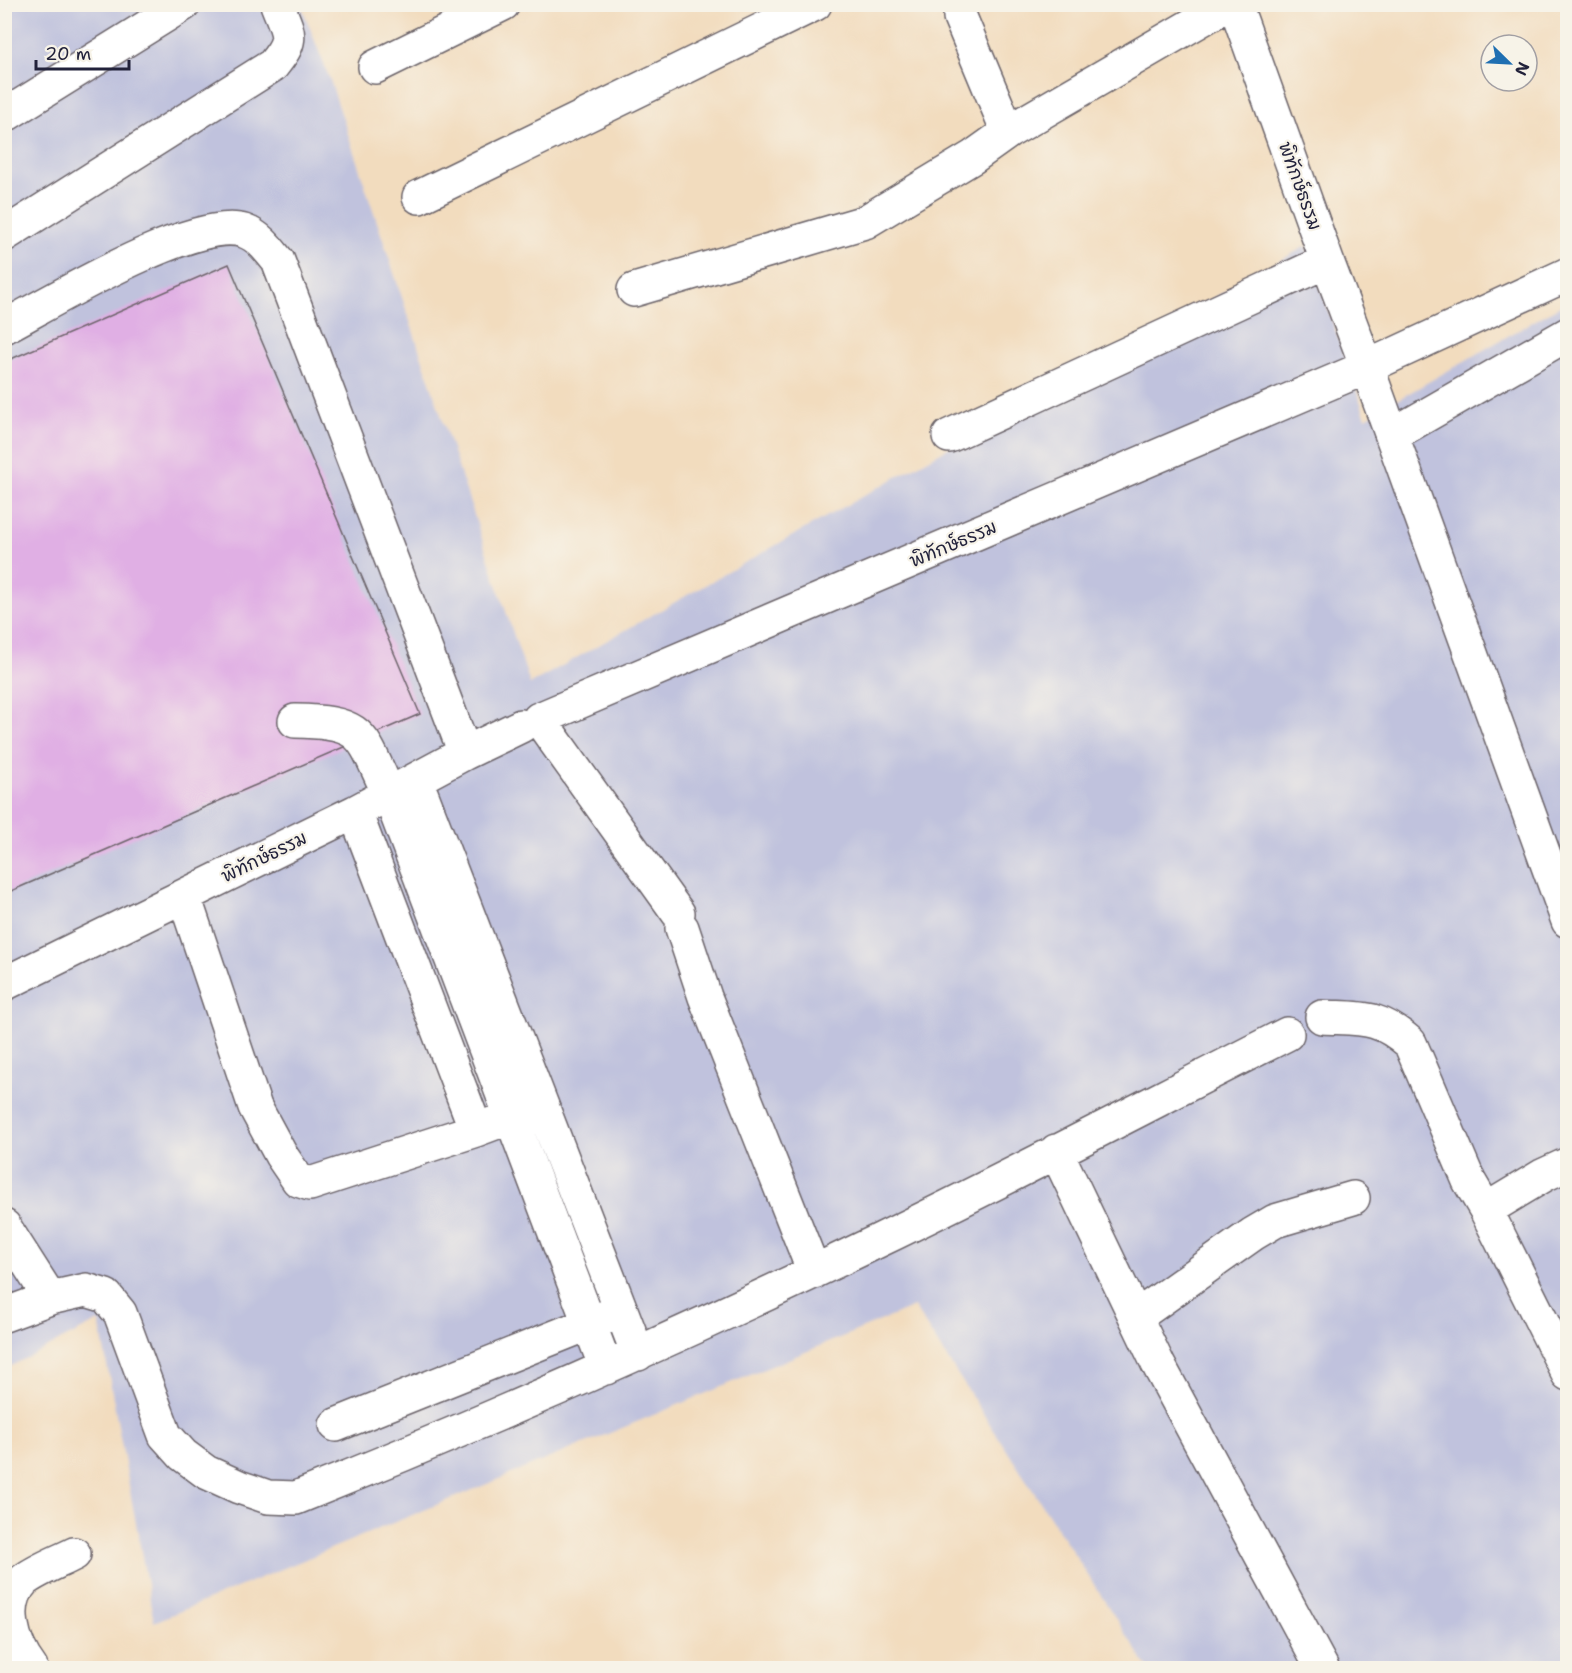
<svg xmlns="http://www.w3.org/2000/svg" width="1572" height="1673" viewBox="0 0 1572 1673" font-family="'Shantell Sans','Playpen Sans Thai',sans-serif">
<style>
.industrial{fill:#c0c2dd}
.building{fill:#e0afe4}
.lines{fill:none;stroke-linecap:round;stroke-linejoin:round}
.minor-casing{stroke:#6b6369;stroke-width:36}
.minor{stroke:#fff;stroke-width:33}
.labels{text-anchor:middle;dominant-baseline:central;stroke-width:4.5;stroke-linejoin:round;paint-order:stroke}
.street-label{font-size:18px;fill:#22223b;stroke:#f7f3e8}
</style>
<rect width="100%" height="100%" fill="#f7f3e8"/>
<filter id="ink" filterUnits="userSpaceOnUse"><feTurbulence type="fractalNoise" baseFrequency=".0167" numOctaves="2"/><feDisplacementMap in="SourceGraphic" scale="12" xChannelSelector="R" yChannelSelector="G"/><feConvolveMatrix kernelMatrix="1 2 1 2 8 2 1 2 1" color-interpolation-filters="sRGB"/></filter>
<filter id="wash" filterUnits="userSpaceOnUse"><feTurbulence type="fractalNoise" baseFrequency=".008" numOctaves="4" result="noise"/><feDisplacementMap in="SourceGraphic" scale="24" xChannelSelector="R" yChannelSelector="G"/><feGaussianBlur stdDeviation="1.35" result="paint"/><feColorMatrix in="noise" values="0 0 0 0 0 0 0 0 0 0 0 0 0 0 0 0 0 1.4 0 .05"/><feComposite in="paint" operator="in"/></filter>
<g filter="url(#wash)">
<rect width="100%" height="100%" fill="#f2dcbe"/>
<path class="industrial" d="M 5,5 L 301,5 L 330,80 L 530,684 L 1306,246 L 1366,418 L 1567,302 L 1567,1668 L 1148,1668 L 914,1307 L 154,1622 L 99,1321 L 5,1369 Z"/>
<g id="blocks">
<path class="building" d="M 229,264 L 420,714 L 4,894 L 4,362 Z"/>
</g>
</g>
<g filter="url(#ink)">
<use href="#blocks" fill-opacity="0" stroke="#6b6369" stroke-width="1.5"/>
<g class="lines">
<defs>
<path id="minor" d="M 1235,4 L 1327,261 L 1367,367 L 1568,274
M 960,17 L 1008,132
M 375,67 L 503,4
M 4,116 L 184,4
M 419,197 L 815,4
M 4,235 L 273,65 C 295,38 289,35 277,4
M 634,290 L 865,222 L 973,157 L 1008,132 L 1228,4
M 4,327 C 53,301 195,215 244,231 C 259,236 269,250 278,261 L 465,753
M 1392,435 L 1568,334
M 949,436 L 1327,261
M 295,721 C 366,722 361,735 389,794 L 606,1368
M 416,780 L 638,1354
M 355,812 L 476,1130
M 184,896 L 255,1107 L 281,1155 L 298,1180 L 310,1184 L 476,1130 L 532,1109
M 678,913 L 539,719 L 1367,367 L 1568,921
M 682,928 L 705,997 L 814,1272
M 4,984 L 355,812 L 465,753 L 521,726
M 1322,1017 C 1362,1019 1378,1015 1410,1043 L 1469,1181 L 1486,1210 L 1568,1374
M 1056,1151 L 1158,1364 L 1322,1668
M 1486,1210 L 1544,1175 L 1568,1164
M 4,1226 L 50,1298
M 4,1315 L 50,1298 L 86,1290 L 106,1296 L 120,1313 L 165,1435 L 183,1455 L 206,1472 L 239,1487 L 268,1497 L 296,1498 C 494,1419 688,1333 880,1240 C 1017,1174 1151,1103 1287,1034
M 1136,1317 L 1253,1234 L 1275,1221 L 1353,1198
M 336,1425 L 610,1315
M 31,1668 C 13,1644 0,1604 24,1580 C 39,1569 58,1562 74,1554"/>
</defs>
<use href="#minor" class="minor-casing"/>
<use href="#minor" class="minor"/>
</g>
</g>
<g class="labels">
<g class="street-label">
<text transform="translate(1300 186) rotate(70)">พิทักษ์ธรรม</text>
<text transform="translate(953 544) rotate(-23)">พิทักษ์ธรรม</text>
<text transform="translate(264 857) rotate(-26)">พิทักษ์ธรรม</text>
</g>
</g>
<rect width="1572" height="1673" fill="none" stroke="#f7f3e8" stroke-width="24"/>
<g transform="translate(1509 63) rotate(114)"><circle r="28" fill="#f7f3e8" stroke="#a29fa3" stroke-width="1.5"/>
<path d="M0-4.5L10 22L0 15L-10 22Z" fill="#1f6fb2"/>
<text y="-9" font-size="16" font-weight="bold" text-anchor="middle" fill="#22223b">N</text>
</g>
<path d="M36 60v9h93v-9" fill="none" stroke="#22223b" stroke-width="3"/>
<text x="45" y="60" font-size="18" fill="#22223b" stroke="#f7f3e8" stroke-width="4.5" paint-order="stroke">20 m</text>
</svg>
